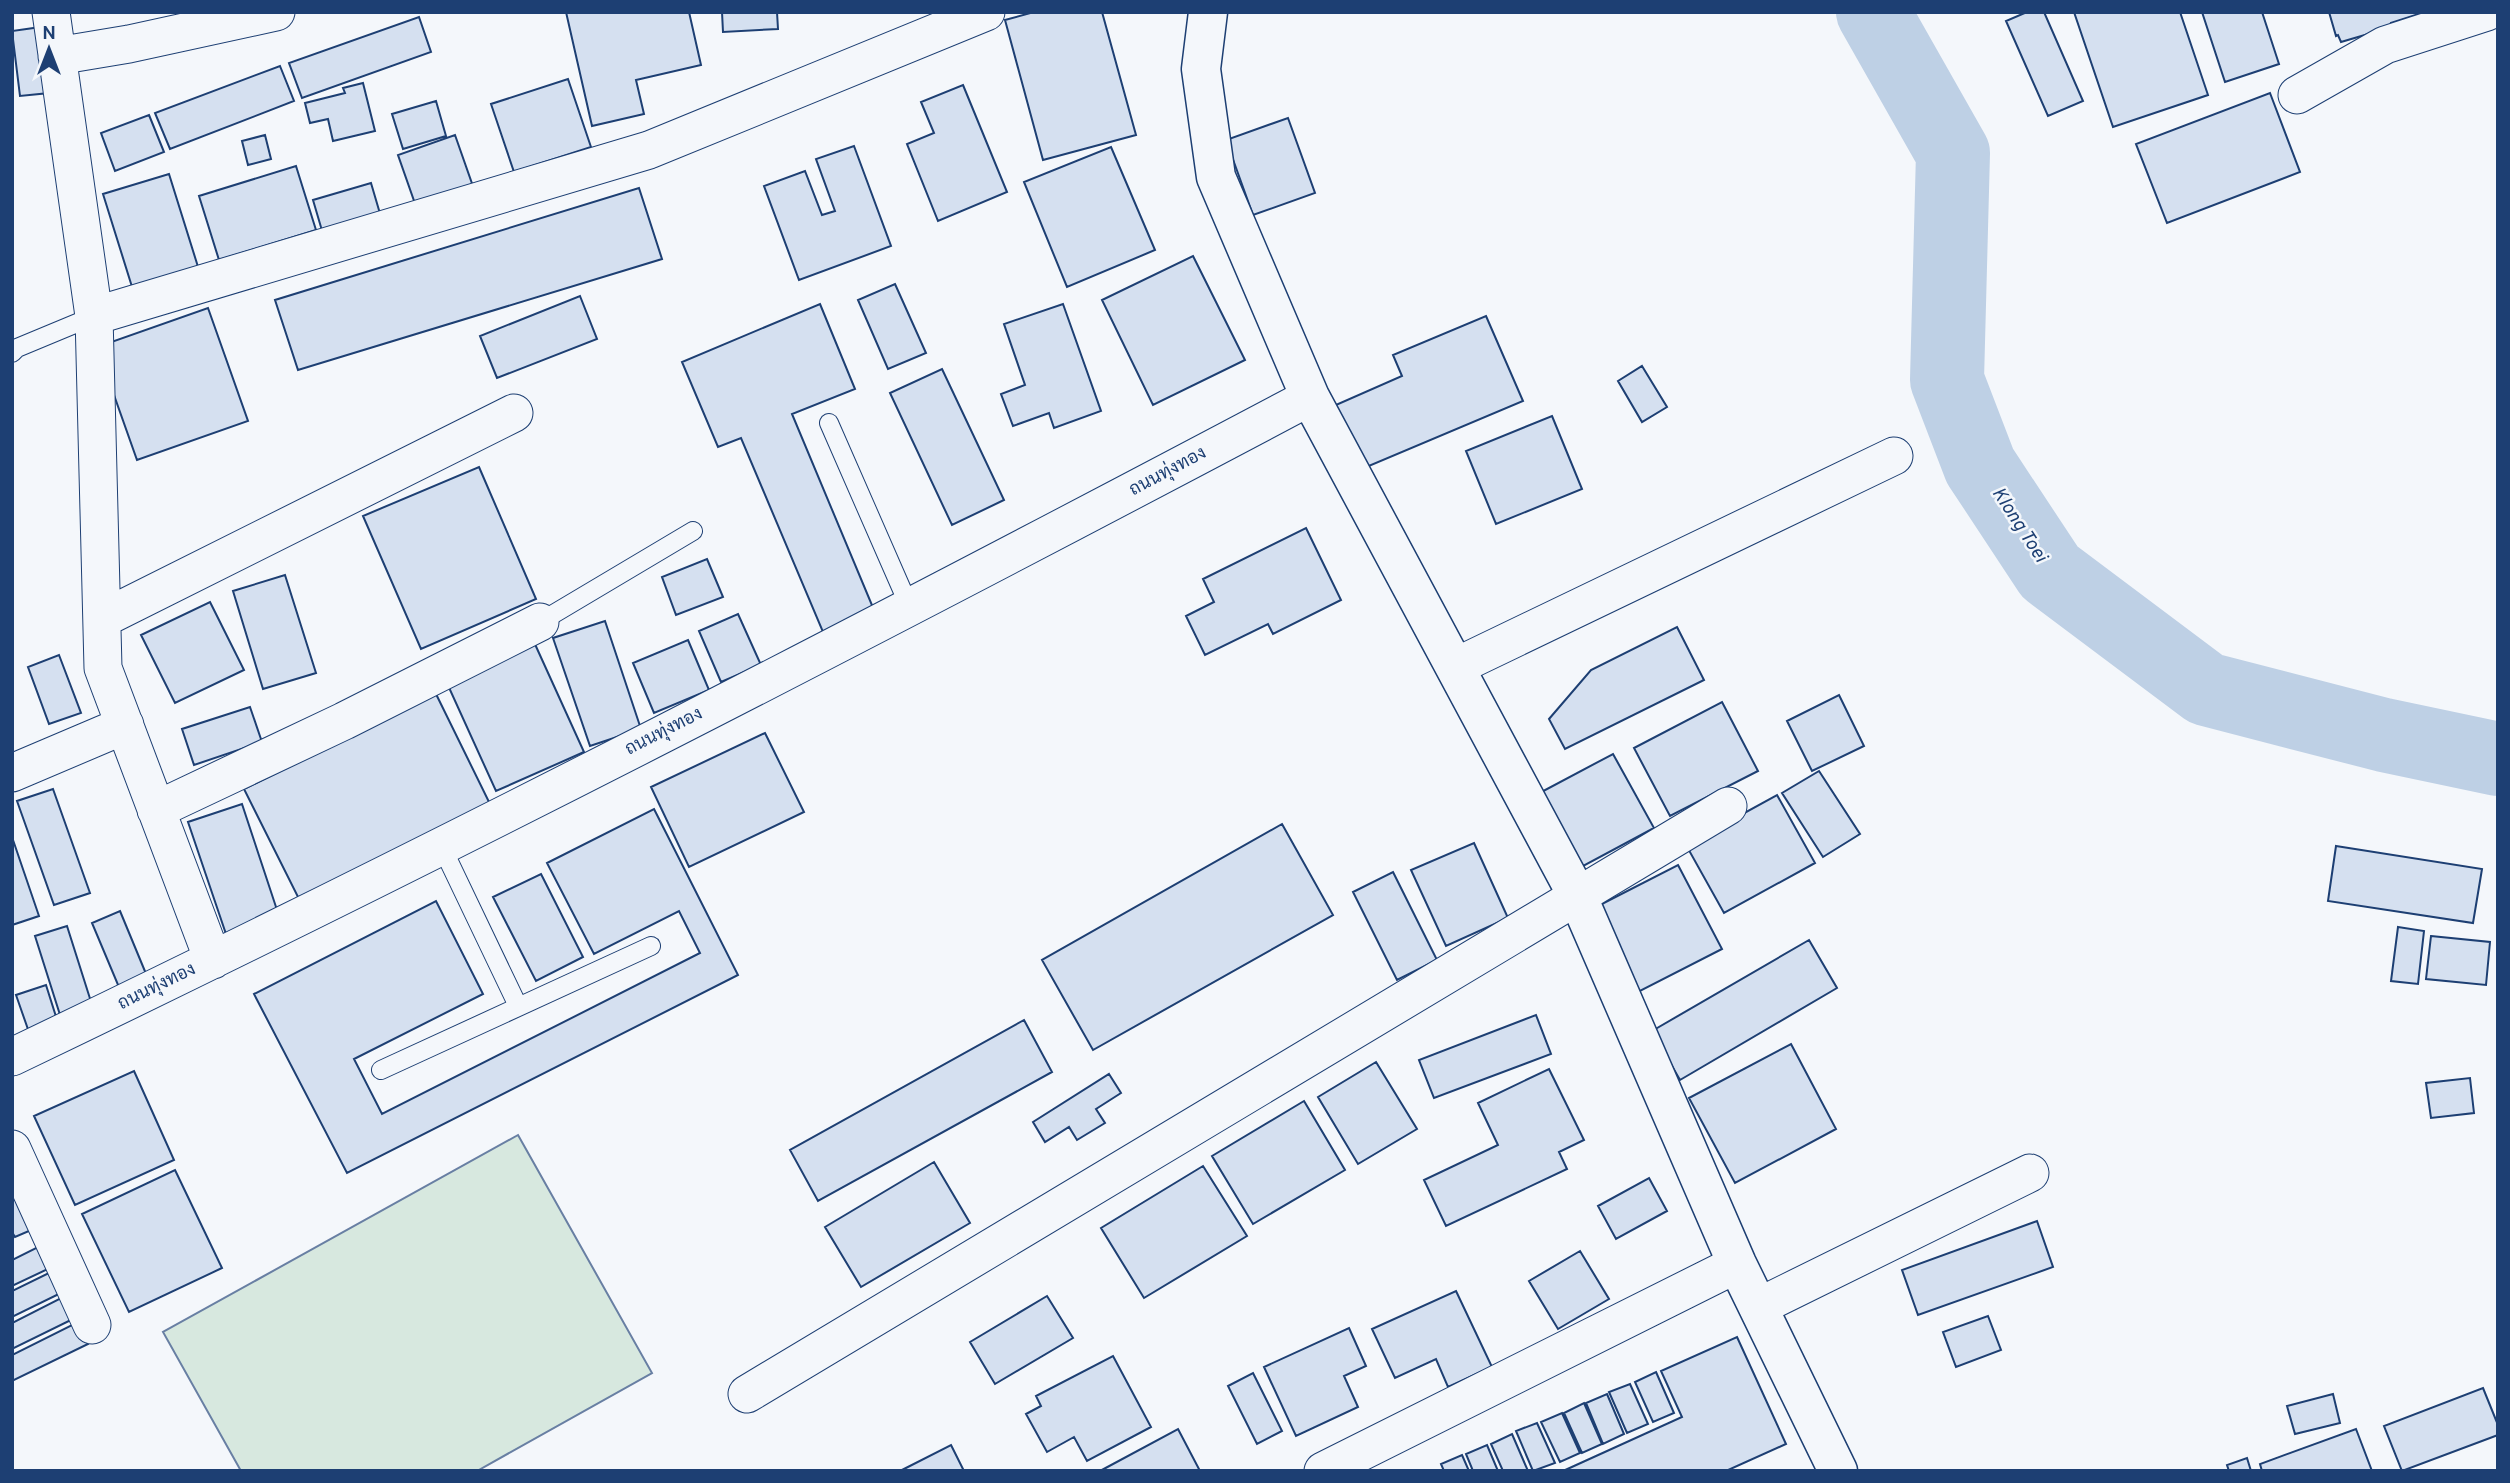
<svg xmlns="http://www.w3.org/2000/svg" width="2510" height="1483" viewBox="0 0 2510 1483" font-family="Overpass,Sarabun,sans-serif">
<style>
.green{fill:#d7e8df;stroke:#687fa3;stroke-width:2}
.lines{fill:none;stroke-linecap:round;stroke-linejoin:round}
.river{stroke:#bed0e5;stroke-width:74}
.building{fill:#d5e0f0;stroke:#1d3f73;stroke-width:2}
.service-casing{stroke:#1d3f73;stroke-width:20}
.minor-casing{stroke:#1d3f73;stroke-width:39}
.tertiary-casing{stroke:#1d3f73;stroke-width:41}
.service{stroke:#f4f7fb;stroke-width:18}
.minor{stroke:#f4f7fb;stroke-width:37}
.tertiary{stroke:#f4f7fb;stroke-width:38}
.labels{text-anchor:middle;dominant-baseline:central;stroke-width:5;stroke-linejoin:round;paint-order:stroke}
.street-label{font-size:18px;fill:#1d3f73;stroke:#f4f7fb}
.water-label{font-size:19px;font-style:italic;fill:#1d3f73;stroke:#f4f7fb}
</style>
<rect width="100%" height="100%" fill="#f4f7fb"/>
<path class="green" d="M 518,1135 L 652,1373 L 477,1471 L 241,1471 L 163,1332 Z"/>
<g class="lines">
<path class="river" d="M 1873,12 L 1953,153 L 1947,380 L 1980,466 L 2050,572 L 2206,689 L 2384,735 L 2498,759"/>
</g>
<path class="building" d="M 566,12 L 689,12 L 701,65 L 636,80 L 644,114 L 592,126 Z
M 722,12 L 777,12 L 778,29 L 723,32 Z
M 1034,12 L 1102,12 L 1136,135 L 1043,160 L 1005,20 Z
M 2027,12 L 2044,12 L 2083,101 L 2048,116 L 2006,21 Z
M 2074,12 L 2180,12 L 2208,95 L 2113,127 Z
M 2202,12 L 2262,12 L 2279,64 L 2225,82 Z
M 2329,12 L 2425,12 L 2391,23 L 2392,27 L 2341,42 L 2338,35 L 2336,36 Z
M 419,17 L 431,52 L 302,98 L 289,63 Z
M 41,27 L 49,93 L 20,96 L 12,31 Z
M 280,66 L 294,101 L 170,149 L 155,113 Z
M 568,79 L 591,147 L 514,172 L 491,104 Z
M 363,83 L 375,131 L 333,141 L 328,119 L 310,123 L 305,103 L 345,93 L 343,88 Z
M 963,85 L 1007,192 L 938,221 L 907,144 L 934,133 L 921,102 Z
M 2270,93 L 2300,172 L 2167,223 L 2136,144 Z
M 436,101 L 446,136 L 403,149 L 392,114 Z
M 149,115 L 164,152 L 115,171 L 101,133 Z
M 1288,118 L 1315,193 L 1253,215 L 1226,140 Z
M 265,135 L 271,159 L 248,165 L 242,141 Z
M 455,135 L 476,195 L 419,215 L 398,155 Z
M 854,146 L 891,246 L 799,280 L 764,186 L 805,171 L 822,215 L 835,211 L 816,159 Z
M 1111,147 L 1155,250 L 1067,287 L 1024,182 Z
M 296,166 L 316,230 L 219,260 L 199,196 Z
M 169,174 L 199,270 L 133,290 L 103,194 Z
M 371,183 L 381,217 L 323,234 L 313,200 Z
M 639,188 L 662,259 L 298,370 L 275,300 Z
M 1193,256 L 1245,360 L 1153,405 L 1102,300 Z
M 895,284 L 926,353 L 888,369 L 858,300 Z
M 580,296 L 597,339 L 497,378 L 480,336 Z
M 820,304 L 855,389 L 792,414 L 874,610 L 823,632 L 741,438 L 718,447 L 682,362 Z
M 1063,304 L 1101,411 L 1054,428 L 1049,413 L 1013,426 L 1001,394 L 1025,385 L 1004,324 Z
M 208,308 L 248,421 L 137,460 L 97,347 Z
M 1486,316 L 1523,401 L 1357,471 L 1329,408 L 1402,376 L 1393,355 Z
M 1642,366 L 1667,407 L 1642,422 L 1618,381 Z
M 942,369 L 1004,500 L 952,525 L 890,393 Z
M 1552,416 L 1582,489 L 1496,524 L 1466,451 Z
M 479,467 L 536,599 L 421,649 L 363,516 Z
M 1306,528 L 1341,600 L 1273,634 L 1268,624 L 1205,655 L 1186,616 L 1214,602 L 1203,579 Z
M 707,559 L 723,597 L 676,615 L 662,577 Z
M 285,575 L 316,673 L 263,689 L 233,591 Z
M 210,602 L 244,670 L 175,703 L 141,635 Z
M 738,614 L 761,665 L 721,682 L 699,631 Z
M 605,621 L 641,729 L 590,746 L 553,638 Z
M 1677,627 L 1704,680 L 1565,749 L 1549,719 L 1591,670 Z
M 688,640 L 709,690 L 654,713 L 633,663 Z
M 534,642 L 584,752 L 496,791 L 446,681 Z
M 59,655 L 81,713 L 49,724 L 28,667 Z
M 436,694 L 491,806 L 300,901 L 244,789 Z
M 1839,695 L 1864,746 L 1812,771 L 1787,721 Z
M 1722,702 L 1758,771 L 1670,816 L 1634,748 Z
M 250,707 L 262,742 L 194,765 L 182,729 Z
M 765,733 L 804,812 L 689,867 L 651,787 Z
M 1613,754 L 1654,828 L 1572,872 L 1532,797 Z
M 1819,771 L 1860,834 L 1823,857 L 1782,793 Z
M 53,789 L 90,893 L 54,905 L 17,801 Z
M 1777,795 L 1815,863 L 1724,913 L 1686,845 Z
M 242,804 L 279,916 L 226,934 L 188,822 Z
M 654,809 L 738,975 L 347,1173 L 254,994 L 436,901 L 483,994 L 354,1059 L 382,1114 L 700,953 L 679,911 L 594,954 L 547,863 Z
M 1282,824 L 1333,915 L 1093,1050 L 1042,960 Z
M 12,837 L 39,916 L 12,925 Z
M 1474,843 L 1508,918 L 1446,946 L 1411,870 Z
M 2336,846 L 2482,869 L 2473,923 L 2328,901 Z
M 1678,865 L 1722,949 L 1638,992 L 1594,908 Z
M 1393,872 L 1437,960 L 1397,980 L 1353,892 Z
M 541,874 L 583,957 L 536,981 L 493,897 Z
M 120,911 L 149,981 L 121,992 L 92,923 Z
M 67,926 L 93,1008 L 61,1018 L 35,936 Z
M 2398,927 L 2424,931 L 2418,984 L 2391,981 Z
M 2431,936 L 2490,942 L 2486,985 L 2426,979 Z
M 1809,940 L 1837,988 L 1680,1080 L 1652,1031 Z
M 46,985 L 59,1026 L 30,1035 L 16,995 Z
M 1536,1015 L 1551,1054 L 1434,1098 L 1419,1060 Z
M 1024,1020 L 1052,1072 L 818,1201 L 790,1150 Z
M 1791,1044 L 1836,1129 L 1735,1183 L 1689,1098 Z
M 1376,1062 L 1417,1129 L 1358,1164 L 1318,1097 Z
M 1549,1069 L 1584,1140 L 1559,1152 L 1567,1169 L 1446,1226 L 1424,1180 L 1498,1145 L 1478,1103 Z
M 134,1071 L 174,1160 L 75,1205 L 34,1116 Z
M 1109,1074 L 1121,1093 L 1096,1109 L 1105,1123 L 1077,1140 L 1069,1127 L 1045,1142 L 1033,1122 Z
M 2470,1078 L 2474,1113 L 2431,1118 L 2426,1083 Z
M 1304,1101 L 1345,1170 L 1253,1224 L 1212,1156 Z
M 934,1162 L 970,1223 L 861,1287 L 825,1227 Z
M 1203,1166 L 1247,1236 L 1144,1298 L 1101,1228 Z
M 175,1170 L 222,1268 L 129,1312 L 82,1214 Z
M 1649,1178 L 1667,1211 L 1616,1239 L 1598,1206 Z
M 12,1182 L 36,1228 L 15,1237 L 12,1232 Z
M 2037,1221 L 2053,1267 L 1918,1315 L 1902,1270 Z
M 42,1245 L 52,1267 L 12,1286 L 12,1260 Z
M 1580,1251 L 1609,1299 L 1558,1329 L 1529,1281 Z
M 55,1270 L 65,1291 L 12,1317 L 12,1291 Z
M 1456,1291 L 1492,1367 L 1448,1387 L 1436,1359 L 1395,1378 L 1372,1329 Z
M 65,1296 L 75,1318 L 12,1349 L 12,1323 Z
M 1047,1296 L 1073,1338 L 995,1384 L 970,1342 Z
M 1988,1316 L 2001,1350 L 1956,1367 L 1943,1332 Z
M 78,1322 L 88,1344 L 12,1381 L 12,1355 Z
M 1349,1328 L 1366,1366 L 1344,1376 L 1358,1407 L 1296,1436 L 1264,1367 Z
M 1737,1337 L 1786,1444 L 1726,1471 L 1563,1471 L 1682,1417 L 1661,1371 Z
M 1113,1356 L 1151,1427 L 1087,1461 L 1074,1437 L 1047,1452 L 1026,1414 L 1041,1406 L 1036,1396 Z
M 1656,1372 L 1674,1413 L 1653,1422 L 1635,1382 Z
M 1253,1373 L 1282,1431 L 1257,1444 L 1228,1386 Z
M 1630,1384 L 1648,1424 L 1627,1433 L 1609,1392 Z
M 2483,1388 L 2498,1425 L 2498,1435 L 2402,1471 L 2384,1426 Z
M 1607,1394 L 1624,1434 L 1603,1444 L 1586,1403 Z
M 2333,1394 L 2340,1423 L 2295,1434 L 2287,1406 Z
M 1584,1403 L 1602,1444 L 1582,1453 L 1564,1413 Z
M 1562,1413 L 1580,1453 L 1560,1462 L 1541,1422 Z
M 1537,1423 L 1555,1463 L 1533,1471 L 1516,1431 Z
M 1178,1429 L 1200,1471 L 1100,1471 Z
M 2356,1429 L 2372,1471 L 2262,1471 L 2260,1464 Z
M 1512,1434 L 1528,1471 L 1503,1471 L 1491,1444 Z
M 951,1445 L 964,1471 L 900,1471 Z
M 1487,1445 L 1498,1471 L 1473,1471 L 1466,1454 Z
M 1462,1455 L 1469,1471 L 1444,1471 L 1441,1464 Z
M 2247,1458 L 2251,1471 L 2229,1471 L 2227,1465 Z"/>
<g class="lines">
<defs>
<path id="service" d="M 12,353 L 17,348 L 94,316
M 829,423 L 910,608
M 540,622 L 693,531
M 441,845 L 518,1006
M 381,1070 L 651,946"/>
<path id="minor" d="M 51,12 L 94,316 L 103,668 L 213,960
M 57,56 L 129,44 L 276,12
M 2297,95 L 2385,45 L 2487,12
M 94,316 L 649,150 L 986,12
M 102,619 L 514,413
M 1455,667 L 1894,456
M 12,773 L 125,725
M 156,810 L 344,721 L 540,622
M 12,1057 C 450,847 881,624 1310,397
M 12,1149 L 92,1325
M 1758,1307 L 2030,1173
M 747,1394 L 1728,806
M 1323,1471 L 1737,1264"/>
<path id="tertiary" d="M 1208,12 L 1201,69 L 1216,177 L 1310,397 L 1577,895 L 1737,1264 L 1838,1471"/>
</defs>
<use href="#service" class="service-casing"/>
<use href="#minor" class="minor-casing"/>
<use href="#tertiary" class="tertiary-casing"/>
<use href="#service" class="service"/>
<use href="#minor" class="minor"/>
<use href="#tertiary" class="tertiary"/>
</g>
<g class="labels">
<g class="street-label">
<text transform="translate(1168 472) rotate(-28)">ถนนทุ่งทอง</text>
<text transform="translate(664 732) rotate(-27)">ถนนทุ่งทอง</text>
<text transform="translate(157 987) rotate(-26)">ถนนทุ่งทอง</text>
</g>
<g class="water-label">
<text transform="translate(2019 525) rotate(57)">Klong Toei</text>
</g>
</g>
<rect width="2510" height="1483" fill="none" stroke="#1d3f73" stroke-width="28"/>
<g transform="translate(49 49)" stroke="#f4f7fb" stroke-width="5" paint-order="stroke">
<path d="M0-5L12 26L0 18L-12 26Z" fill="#1d3f73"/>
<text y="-10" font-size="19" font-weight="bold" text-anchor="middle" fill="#1d3f73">N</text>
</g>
</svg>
